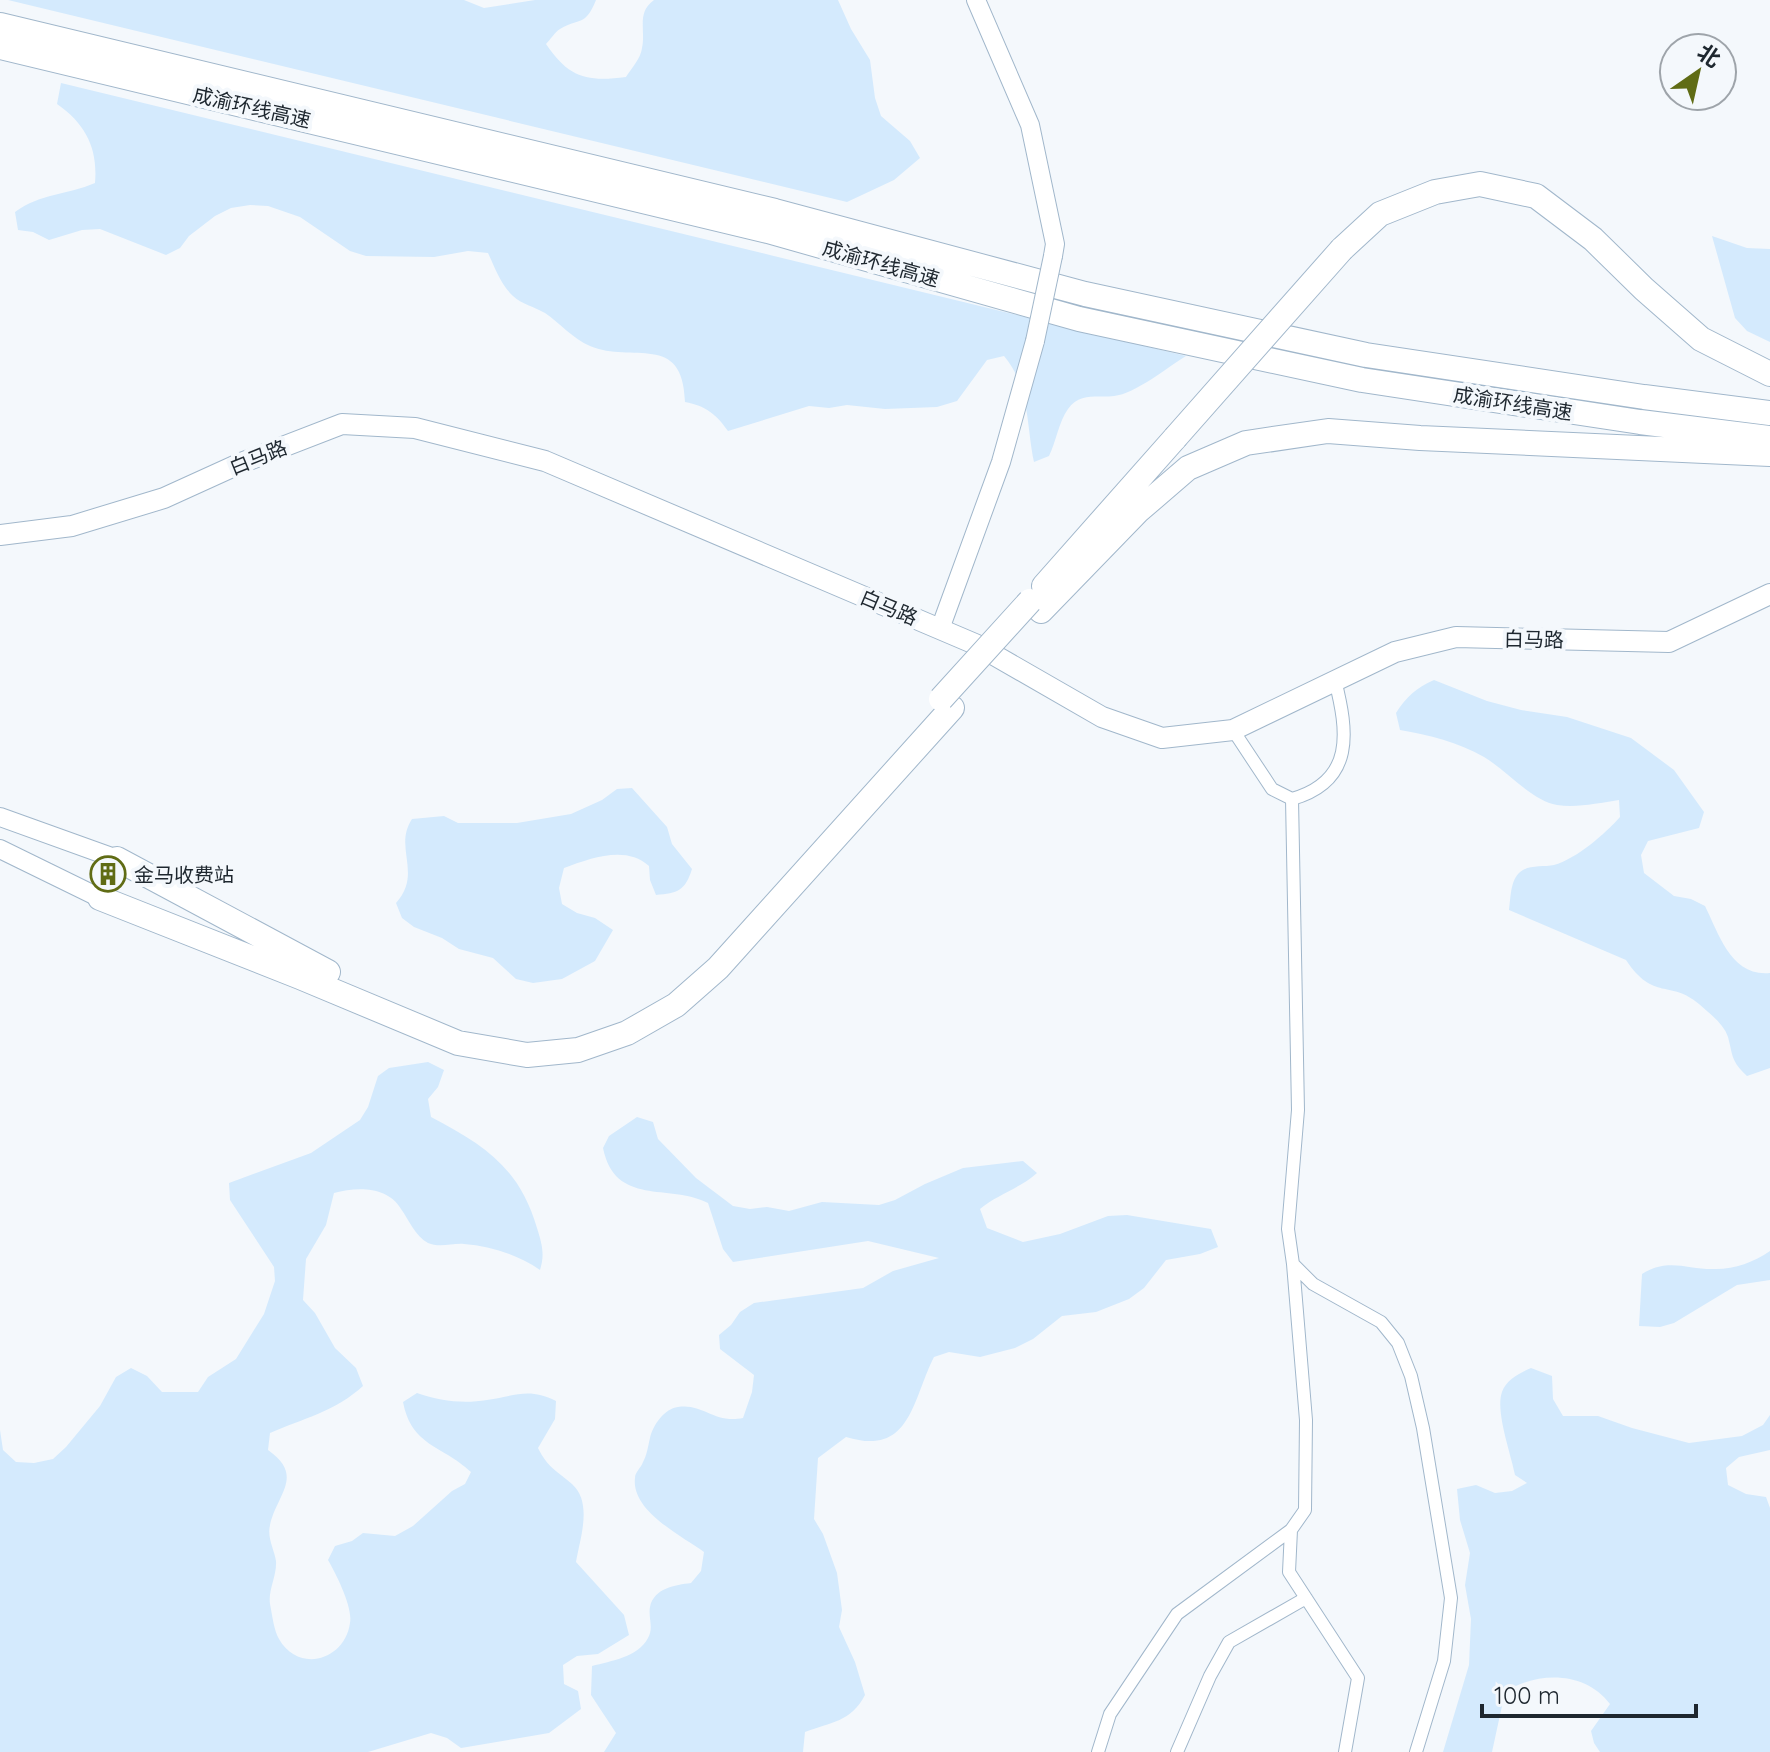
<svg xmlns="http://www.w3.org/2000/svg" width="1770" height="1752" viewBox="0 0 1770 1752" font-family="Quicksand,'Noto Sans SC',sans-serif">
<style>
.green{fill:#d4eafd}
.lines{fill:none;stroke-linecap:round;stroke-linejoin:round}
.street-casing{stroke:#a1b7cb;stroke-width:14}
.secondary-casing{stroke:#a1b7cb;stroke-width:20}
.primary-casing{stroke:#a1b7cb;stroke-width:22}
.highway-casing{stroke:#a1b7cb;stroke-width:26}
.street{stroke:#fff;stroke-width:12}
.secondary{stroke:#fff;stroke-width:18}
.primary{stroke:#fff;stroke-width:20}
.highway{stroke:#fff;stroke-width:24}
.secondary-bridge-casing{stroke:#a1b7cb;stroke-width:20;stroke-linecap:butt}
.highway-bridge-casing{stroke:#a1b7cb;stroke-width:26;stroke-linecap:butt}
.secondary-bridge{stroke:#fff;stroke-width:18}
.highway-bridge{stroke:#fff;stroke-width:24}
.labels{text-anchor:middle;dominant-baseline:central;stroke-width:8;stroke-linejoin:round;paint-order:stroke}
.street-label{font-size:20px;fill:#1e272f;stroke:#f4f8fc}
.poi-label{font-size:20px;fill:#1e272f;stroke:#f4f8fc;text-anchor:start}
</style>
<rect width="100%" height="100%" fill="#f4f8fc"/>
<path class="green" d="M 8,0 L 464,0 L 484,8 L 535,0 L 596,0 C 585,27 580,17 560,29 C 555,32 550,40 546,44 C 569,78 587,82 626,77 C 631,69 641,58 642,48 C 646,30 636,13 654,0 L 838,0 L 851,29 L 870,60 L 875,98 L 881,116 L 910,141 L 920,158 L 894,180 L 847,202 Z
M 61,83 L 1186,356 C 1168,367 1135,394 1114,396 C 1098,398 1080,392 1068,409 C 1059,421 1056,442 1049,456 L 1034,462 C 1026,423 1030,387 1004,356 L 987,360 L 957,401 L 937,407 L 885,409 L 847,405 L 829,408 L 809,406 L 728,431 C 716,414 706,406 685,402 C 683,331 632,364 590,346 C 573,339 560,323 545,313 C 535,307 521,304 513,296 C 501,285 495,268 488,253 L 468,251 L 434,257 L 366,256 L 350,251 L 300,217 L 268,206 L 250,205 L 231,208 L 215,216 L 189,236 L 180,248 L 166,255 L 100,229 L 82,230 L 49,240 L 33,232 L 18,230 L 15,212 C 41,193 67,195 95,183 C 98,149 86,124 57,104 Z
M 1712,236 L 1747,248 L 1770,249 L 1770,342 L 1747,331 L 1735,318 Z
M 1434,680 L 1487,701 L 1521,710 L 1567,717 L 1631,738 L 1674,770 L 1704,812 L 1699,828 L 1648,841 L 1641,855 L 1644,873 L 1674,896 L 1691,899 L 1705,906 C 1719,934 1731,977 1770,973 L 1770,1068 L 1747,1076 C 1731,1061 1733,1056 1728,1037 C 1724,1024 1709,1013 1699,1004 C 1670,979 1654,1002 1626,960 L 1509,910 C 1511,897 1510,877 1523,870 C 1531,865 1545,867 1554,865 C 1576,859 1605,834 1620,817 L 1619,800 C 1599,803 1577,808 1557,805 C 1531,800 1506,770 1484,757 C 1458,742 1429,735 1400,730 L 1396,713 C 1406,697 1416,688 1434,680 Z
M 632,788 L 667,827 L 672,844 L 692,869 C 685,891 678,893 656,895 L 650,880 L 649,866 C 626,845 591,858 564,868 L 559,888 L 562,904 L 577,913 L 595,918 L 613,930 L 595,961 L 562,979 L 533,983 L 516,979 L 493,958 L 459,949 L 442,938 L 414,927 L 402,918 L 396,903 C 423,873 393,848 412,819 L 444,816 L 458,823 L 517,823 L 571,814 L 602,800 L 617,789 Z
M 428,1062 L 444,1070 L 438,1087 L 428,1099 L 431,1117 C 484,1145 519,1167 537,1228 C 542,1244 545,1254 540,1270 C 518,1255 491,1246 464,1244 C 453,1243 439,1248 428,1243 C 415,1236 409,1220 401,1209 C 387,1186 357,1187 334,1193 L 326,1225 L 306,1259 L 303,1300 L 315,1313 L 335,1348 L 356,1368 L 363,1386 C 336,1411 302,1419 270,1433 L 268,1450 C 305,1476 277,1494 270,1525 C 267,1538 274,1549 276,1561 C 277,1576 268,1590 270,1604 C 272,1614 274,1631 279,1639 C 299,1674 345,1660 350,1623 C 353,1607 336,1574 328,1560 L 335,1546 L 352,1541 L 363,1533 L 395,1536 L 413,1526 L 452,1491 L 465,1484 L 471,1472 C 441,1444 412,1447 403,1402 L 417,1393 C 440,1401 463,1404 487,1400 C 515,1396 529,1387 556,1401 L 555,1419 L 538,1448 C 548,1468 556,1470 572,1484 C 593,1503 580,1538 576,1562 L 624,1615 L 629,1635 L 598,1654 L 577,1656 L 563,1665 L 564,1684 L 578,1691 L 581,1709 L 549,1733 L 461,1748 L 447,1738 L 431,1733 L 368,1752 L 0,1752 L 0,1430 L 3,1450 L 16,1462 L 34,1463 L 53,1459 L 66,1447 L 100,1406 L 116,1377 L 131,1368 L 147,1376 L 162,1392 L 198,1392 L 208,1377 L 236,1359 L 264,1314 L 275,1281 L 274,1267 L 230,1200 L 229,1183 L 311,1153 L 360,1120 L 368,1107 L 378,1076 L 389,1068 Z
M 637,1117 L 653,1122 L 658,1139 L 696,1178 L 733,1206 L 750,1209 L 767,1207 L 789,1211 L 822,1202 L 879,1205 L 895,1200 L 925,1184 L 963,1168 L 1023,1161 L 1037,1173 C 1019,1189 998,1194 980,1209 L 987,1228 L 1023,1242 L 1060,1234 L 1108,1216 L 1127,1215 L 1211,1229 L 1218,1247 L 1200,1254 L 1166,1260 L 1144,1288 L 1129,1299 L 1096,1312 L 1062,1316 L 1033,1339 L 1015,1348 L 980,1357 L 949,1352 L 934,1357 C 912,1400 911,1457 846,1437 L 818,1458 L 814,1519 L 823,1534 L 837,1573 L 842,1610 L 839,1627 L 855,1662 L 865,1695 C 851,1722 831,1722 805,1732 L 803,1752 L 604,1752 L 616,1733 L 591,1695 L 592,1666 C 611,1661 638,1657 648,1638 C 654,1628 648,1617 650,1607 C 654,1588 675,1585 691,1583 L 701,1571 L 704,1552 C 682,1536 631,1511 635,1478 C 635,1472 641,1468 643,1462 C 647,1455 648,1446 650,1438 C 653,1425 664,1409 678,1407 C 703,1403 714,1424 743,1418 L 752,1392 L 754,1375 L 720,1349 L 719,1335 L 731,1325 L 740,1312 L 754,1303 L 863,1288 L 893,1271 L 939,1258 L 868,1241 L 733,1262 L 723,1249 L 708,1203 C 669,1183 615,1207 603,1148 L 609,1136 Z
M 1770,1251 L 1770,1280 L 1737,1285 L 1674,1323 L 1660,1327 L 1639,1326 L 1642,1274 C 1669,1257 1687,1270 1716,1269 C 1735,1269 1754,1262 1770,1251 Z
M 1531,1368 L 1552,1376 L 1553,1399 L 1563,1416 L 1598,1416 L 1632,1428 L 1689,1443 L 1742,1436 L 1763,1425 L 1770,1415 L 1770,1450 L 1739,1457 L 1726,1468 L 1728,1485 L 1746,1494 L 1766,1497 L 1770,1508 L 1770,1752 L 1600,1752 L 1594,1743 L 1591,1731 L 1610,1704 C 1585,1671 1538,1671 1505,1692 L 1492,1752 L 1443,1752 L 1469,1665 L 1471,1619 L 1465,1585 L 1470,1553 L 1460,1520 L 1457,1489 L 1476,1485 L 1495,1493 L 1512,1491 L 1527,1483 L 1515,1475 C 1511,1454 1495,1411 1502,1392 C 1506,1380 1520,1373 1531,1368 Z"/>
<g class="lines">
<defs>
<path id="street" d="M 1233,730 L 1272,789 L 1292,799 C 1355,781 1348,732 1335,680
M 1292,799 L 1298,1110 L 1288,1229 L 1293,1264 L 1313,1284 L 1381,1322 L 1398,1343 L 1411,1376 L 1423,1428 L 1451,1598 L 1444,1661 L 1416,1752
M 1291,1530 L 1289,1572 L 1358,1678 L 1345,1752
M 1098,1752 L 1110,1714 L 1177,1614 L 1291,1530 L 1305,1510 L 1306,1420 L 1293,1264
M 1177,1752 L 1210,1676 L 1229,1642 L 1306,1598"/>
<path id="secondary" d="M 976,0 L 1030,125 L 1055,244 L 1053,256
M 940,629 L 1001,462 L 1035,341
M 0,817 L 117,859
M 0,849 L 100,898"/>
<path id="primary" d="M 0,535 L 72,526 L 164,498 L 241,463 L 342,424 L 415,428 L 545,461 L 975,644 L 1102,717 L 1162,738 L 1233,730 L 1395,652 L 1456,637 L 1669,642 L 1770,594"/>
<path id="highway" d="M 0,25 L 775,211 L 1085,294 L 1366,355 L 1644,397 L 1770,413
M 0,47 L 768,231 L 1079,319 L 1362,380 L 1640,422 L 1770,438
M 1342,249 L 1380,214 L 1435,192 L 1480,184 L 1536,196 L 1593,239 L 1644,289 L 1701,339 L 1770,374
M 1044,586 L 1175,438
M 1041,611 L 1138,511 L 1188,468 L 1246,443 L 1328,431 L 1420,438 L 1770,454
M 117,859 L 328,972
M 100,898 L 300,977 L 458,1043 L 527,1055 L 578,1050 L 627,1033 L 676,1005 L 718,968 L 952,708"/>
</defs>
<use href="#street" class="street-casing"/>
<use href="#secondary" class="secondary-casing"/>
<use href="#primary" class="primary-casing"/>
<use href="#highway" class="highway-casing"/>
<use href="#street" class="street"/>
<use href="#secondary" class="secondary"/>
<use href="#primary" class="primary"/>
<use href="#highway" class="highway"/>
<defs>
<path id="secondary-bridge" d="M 1035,341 L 1053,256"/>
<path id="highway-bridge" d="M 1175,438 L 1342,249
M 941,699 L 1030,601"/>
</defs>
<use href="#secondary-bridge" class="secondary-bridge-casing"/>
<use href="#highway-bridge" class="highway-bridge-casing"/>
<use href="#secondary-bridge" class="secondary-bridge"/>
<use href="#highway-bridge" class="highway-bridge"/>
</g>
<defs>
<symbol id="building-ring" viewBox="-11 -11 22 22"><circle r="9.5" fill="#f4f8fc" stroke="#606c15" stroke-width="1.5"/><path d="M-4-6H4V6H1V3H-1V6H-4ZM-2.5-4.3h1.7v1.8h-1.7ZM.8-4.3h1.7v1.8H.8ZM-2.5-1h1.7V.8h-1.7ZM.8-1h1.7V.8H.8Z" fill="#606c15"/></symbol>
</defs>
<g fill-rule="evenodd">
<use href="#building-ring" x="88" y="854" width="40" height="40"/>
</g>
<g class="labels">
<g class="street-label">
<text transform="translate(252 107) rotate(13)">成渝环线高速</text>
<text transform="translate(881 263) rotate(16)">成渝环线高速</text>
<text transform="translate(1513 403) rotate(9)">成渝环线高速</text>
<text transform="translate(258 457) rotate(-22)">白马路</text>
<text transform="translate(889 607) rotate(23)">白马路</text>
<text transform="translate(1534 639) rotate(1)">白马路</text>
</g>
<g class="poi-label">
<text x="134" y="874">金马收费站</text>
</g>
</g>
<g transform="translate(1698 72) rotate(34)"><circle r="38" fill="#f4f8fc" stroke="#9ea4aa" stroke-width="2"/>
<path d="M0-6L14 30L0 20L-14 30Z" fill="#606c15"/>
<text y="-12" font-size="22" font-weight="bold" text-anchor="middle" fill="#1e272f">北</text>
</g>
<path d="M1482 1704v12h214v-12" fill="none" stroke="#1e272f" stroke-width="4"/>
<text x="1494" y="1704" font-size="24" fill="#1e272f" stroke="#f4f8fc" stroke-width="6" paint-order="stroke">100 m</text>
</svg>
